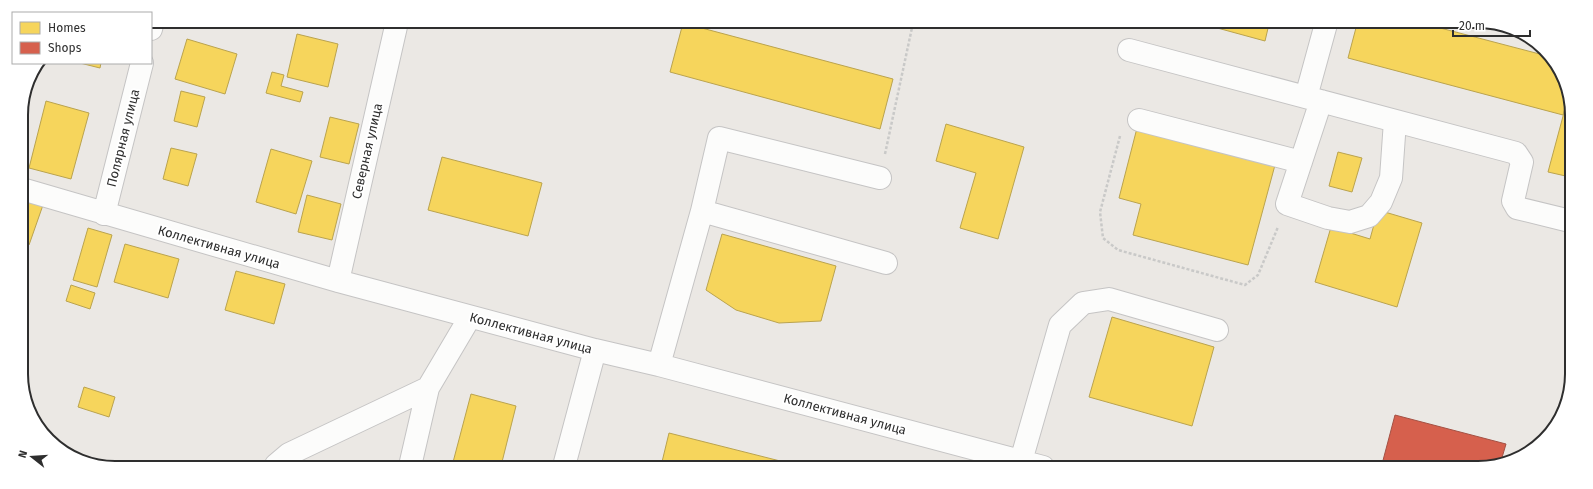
<svg xmlns="http://www.w3.org/2000/svg" width="1593" height="489" viewBox="0 0 1593 489" font-family="'Fira Sans',sans-serif">
<style>
.homes{fill:#f6d55c;stroke:#baa34e}
.shops{fill:#d6604d;stroke:#a45144}
.lines{fill:none;stroke-linecap:round;stroke-linejoin:round}
.minor-casing{stroke:#c5c4c4;stroke-width:24}
.path{stroke:#c9c9c8;stroke-width:2.5;stroke-dasharray:3 2;stroke-linecap:butt}
.minor{stroke:#fcfcfb;stroke-width:22}
.labels{text-anchor:middle;dominant-baseline:central;stroke-width:4;stroke-linejoin:round;paint-order:stroke}
.street-label{font-size:13px;fill:#2e2e2e;stroke:#fff}
.rim{fill:none;stroke:#2e2e2e;stroke-width:2}
</style>
<rect width="100%" height="100%" fill="#ebe8e4"/>
<path class="homes" d="M 683,23 L 893,79 L 880,129 L 670,72 Z
M 1199,23 L 1269,24 L 1265,41 Z
M 1357,24 L 1425,24 L 1551,57 L 1569,94 L 1563,115 L 1348,58 Z
M 297,34 L 338,44 L 328,87 L 287,77 Z
M 187,39 L 237,54 L 225,94 L 175,79 Z
M 80,63 L 101,63 L 100,68 Z
M 272,72 L 284,75 L 281,86 L 303,92 L 300,102 L 266,93 Z
M 181,91 L 205,97 L 197,127 L 174,121 Z
M 1569,94 L 1570,97 L 1570,177 L 1548,172 Z
M 46,101 L 89,113 L 71,179 L 29,168 Z
M 330,117 L 359,124 L 349,164 L 320,157 Z
M 946,124 L 1024,147 L 998,239 L 960,228 L 976,173 L 936,161 Z
M 1137,128 L 1275,165 L 1248,265 L 1133,235 L 1141,204 L 1119,198 Z
M 171,148 L 197,154 L 188,186 L 163,179 Z
M 271,149 L 312,161 L 296,214 L 256,202 Z
M 1338,152 L 1362,158 L 1352,192 L 1329,186 Z
M 442,157 L 542,183 L 528,236 L 428,210 Z
M 307,195 L 341,204 L 332,240 L 298,232 Z
M 22,198 L 43,205 L 29,245 L 22,243 Z
M 1378,210 L 1422,223 L 1397,307 L 1315,282 L 1331,227 L 1370,239 Z
M 88,228 L 112,235 L 97,287 L 73,280 Z
M 722,234 L 836,266 L 821,321 L 779,323 L 736,310 L 706,290 Z
M 125,244 L 179,259 L 168,298 L 114,282 Z
M 236,271 L 285,284 L 274,324 L 225,310 Z
M 71,285 L 95,293 L 90,309 L 66,301 Z
M 1112,317 L 1214,347 L 1192,426 L 1089,397 Z
M 84,387 L 115,397 L 109,417 L 78,407 Z
M 471,394 L 516,406 L 501,466 L 452,466 Z
M 669,433 L 800,466 L 661,466 Z"/>
<path class="shops" d="M 1395,415 L 1506,444 L 1501,461 L 1484,468 L 1381,468 Z"/>
<g class="lines">
<defs>
<path id="minor" d="M 151,29 L 153,21
M 1129,50 L 1516,153 L 1522,162 L 1513,201 L 1517,208 L 1570,221
M 1306,97 L 1326,24
M 1321,101 L 1287,204 L 1328,218 L 1350,222 L 1369,216 L 1381,202 L 1391,178 L 1395,121
M 1139,120 L 1301,162
M 22,189 L 338,281 L 595,350 L 659,365 L 1043,467
M 702,211 L 886,263
M 104,214 L 142,63
M 338,281 L 397,22
M 659,365 L 702,211 L 719,138 L 880,178
M 1021,461 L 1060,325 L 1083,303 L 1109,299 L 1217,330
M 276,465 L 289,454 L 428,388
M 410,466 L 428,388 L 470,317
M 564,466 L 595,350"/>
</defs>
<use href="#minor" class="minor-casing"/>
<path class="path" d="M 1120,136 L 1100,212 L 1103,238 L 1118,250 L 1245,285 L 1258,275 L 1278,227
M 885,154 L 913,23"/>
<use href="#minor" class="minor"/>
</g>
<g class="labels">
<g class="street-label">
<text transform="translate(123 138) rotate(-76)">Полярная улица</text>
<text transform="translate(367 151) rotate(-77)">Северная улица</text>
<text transform="translate(219 247) rotate(16)">Коллективная улица</text>
<text transform="translate(531 333) rotate(15)">Коллективная улица</text>
<text transform="translate(845 414) rotate(15)">Коллективная улица</text>
</g>
</g>
<path d="M0 0H1593V489H0ZM115 28H1478A87 87 0 0 1 1565 115V374A87 87 0 0 1 1478 461H115A87 87 0 0 1 28 374V115A87 87 0 0 1 115 28Z" fill="#fff" fill-rule="evenodd"/>
<path class="rim" d="M115 28H1478A87 87 0 0 1 1565 115V374A87 87 0 0 1 1478 461H115A87 87 0 0 1 28 374V115A87 87 0 0 1 115 28Z"/>
<rect x="12" y="12" width="140" height="52" fill="#ffffff" stroke="#ababab"/>
<rect x="20" y="22" width="20" height="12" fill="#f6d55c" stroke="#ababab"/>
<text x="48" y="32" font-size="12" fill="#2e2e2e">Homes</text>
<rect x="20" y="42" width="20" height="12" fill="#d6604d" stroke="#ababab"/>
<text x="48" y="52" font-size="12" fill="#2e2e2e">Shops</text>
<g transform="translate(32 457) rotate(287)" stroke="#ffffff" stroke-width="3" paint-order="stroke">
<path d="M0-3L7 15L0 10L-7 15Z" fill="#2e2e2e"/>
<text y="-6" font-size="11" font-weight="bold" text-anchor="middle" fill="#2e2e2e">N</text>
</g>
<path d="M1453 30v6h77v-6" fill="none" stroke="#2e2e2e" stroke-width="2"/>
<text x="1459" y="30" font-size="12" fill="#2e2e2e" stroke="#ffffff" stroke-width="3" paint-order="stroke">20 m</text>
</svg>
